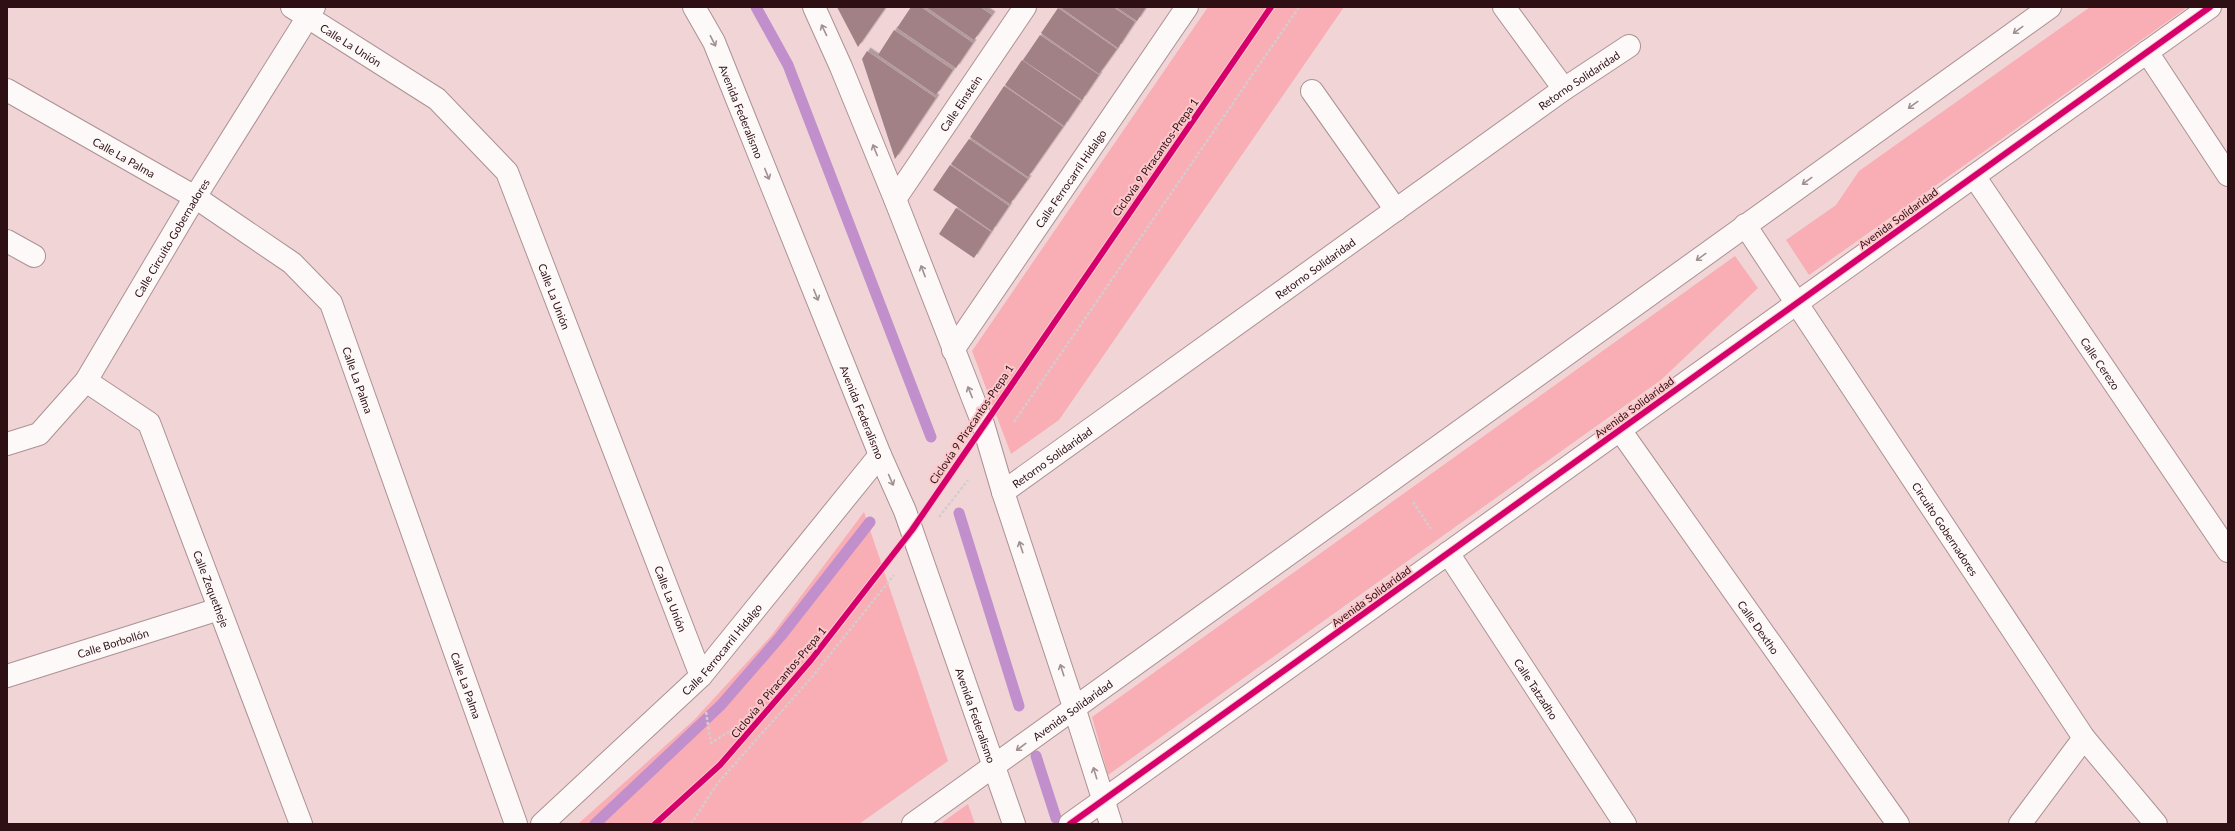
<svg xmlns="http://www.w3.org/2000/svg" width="2235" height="831" viewBox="0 0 2235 831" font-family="Lato,sans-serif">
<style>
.green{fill:#f8aeb4}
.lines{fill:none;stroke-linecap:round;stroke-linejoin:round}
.stream{stroke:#c190cc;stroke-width:11}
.building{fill:#a18185;filter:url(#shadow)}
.street-casing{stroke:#ac9193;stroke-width:24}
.secondary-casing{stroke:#ac9193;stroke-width:24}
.path{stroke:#d5cccd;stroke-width:2.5;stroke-dasharray:3 2;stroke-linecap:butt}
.street{stroke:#fdf9f9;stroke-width:22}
.secondary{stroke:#fdf9f9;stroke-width:22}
.cycleway-casing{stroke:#fdc9cc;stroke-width:8}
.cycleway{stroke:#d6006c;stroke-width:6}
.oneway{stroke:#a09092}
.labels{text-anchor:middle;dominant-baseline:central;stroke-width:4;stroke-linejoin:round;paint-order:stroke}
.street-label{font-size:11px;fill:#2e1014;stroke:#fdc9cc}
</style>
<defs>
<filter id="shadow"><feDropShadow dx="3.5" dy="-3.5" stdDeviation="0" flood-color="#0004"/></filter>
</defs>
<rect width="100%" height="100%" fill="#f1d5d6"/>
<path class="green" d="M 1208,7 L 1344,7 L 1059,420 L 1011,454 L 972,351 Z
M 2090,7 L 2188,7 L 1809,275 L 1786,240 L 1836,205 L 1859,171 Z
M 1735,256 L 1758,288 L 1661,380 L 1108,775 L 1092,717 Z
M 864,512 L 948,761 L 859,824 L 578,824 L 694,720 L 771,636 Z
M 968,804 L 975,824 L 940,824 Z"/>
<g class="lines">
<path class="stream" d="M 756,7 L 788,65 L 931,437
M 959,513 L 1019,706
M 1036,756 L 1056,818
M 595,824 L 721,705 L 780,637 L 870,522"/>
</g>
<path class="building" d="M 837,7 L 886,7 L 858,47 Z
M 911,7 L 921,7 L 973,43 L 956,68 L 897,28 Z
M 926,7 L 980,7 L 992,15 L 974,40 Z
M 1060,7 L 1113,7 L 1135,22 L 1118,48 Z
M 1116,7 L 1146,7 L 1137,21 Z
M 1058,8 L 1117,49 L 1099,74 L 1041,33 Z
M 894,30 L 953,70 L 936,95 L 878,55 Z
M 1040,35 L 1099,75 L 1082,100 L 1023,60 Z
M 867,51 L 936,98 L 895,159 L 862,59 Z
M 1022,60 L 1081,101 L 1064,126 L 1005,85 Z
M 1004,86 L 1063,127 L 1028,177 L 970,137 Z
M 969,139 L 1028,179 L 1010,204 L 951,164 Z
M 950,165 L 1009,206 L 992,231 L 933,190 Z
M 956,208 L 991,232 L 974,258 L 939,234 Z"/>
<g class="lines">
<defs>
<g id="street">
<path id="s1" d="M 292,7 L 437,99 L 507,172 L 701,676"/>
<path d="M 1504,7 L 1564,89"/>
<path d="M 2147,52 L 2228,175"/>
<path id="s2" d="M 7,90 L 195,197 L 292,263 L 331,303 L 516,824"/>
<path d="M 1312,91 L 1396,210"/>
<path id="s3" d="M 1974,176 L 2228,551"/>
<path id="s4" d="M 895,199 L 1025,7"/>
<path id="s5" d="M 1745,225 L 2084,738 L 2156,824"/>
<path d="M 7,241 L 34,256"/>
<path id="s6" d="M 953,350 L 1187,7"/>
<path id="s7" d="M 86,381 L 149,423 L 301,824"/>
<path id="s8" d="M 1620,430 L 1898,824"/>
<path id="s9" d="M 7,444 L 39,434 L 86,381 L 195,197 L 314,7"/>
<path id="s10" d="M 1003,492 L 1564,89 L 1629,46"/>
<path id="s11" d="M 1448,553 L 1625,824"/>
<path id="s12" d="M 7,676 L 219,609"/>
<path id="s13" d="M 542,824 L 701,676 L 880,455"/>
<path d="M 2020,824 L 2084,738"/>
</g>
<g id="secondary">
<path id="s14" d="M 694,7 L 714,42 L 880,455 L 905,511 L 1014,824"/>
<path d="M 814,7 L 841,67 L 895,199 L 983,424 L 1003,492 L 1074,707 L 1111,824"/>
<path id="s15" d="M 913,824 L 2050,7"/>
<path d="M 1070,824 L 2210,7"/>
</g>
</defs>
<use href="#street" class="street-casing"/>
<use href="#secondary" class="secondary-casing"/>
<path class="path" d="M 1014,422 L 1299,7
M 1413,502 L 1431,529
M 939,517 L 968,480
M 706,712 L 711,743 L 741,724
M 691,824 L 717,784 L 812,677 L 894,575"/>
<use href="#street" class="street"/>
<use href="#secondary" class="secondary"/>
<defs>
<path id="cycleway" d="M 655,824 L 720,765 L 811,660 L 912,530 L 1271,7
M 1070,824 L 2210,7"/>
</defs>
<use href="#cycleway" class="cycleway-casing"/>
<use href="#cycleway" class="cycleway"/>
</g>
<defs><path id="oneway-shaft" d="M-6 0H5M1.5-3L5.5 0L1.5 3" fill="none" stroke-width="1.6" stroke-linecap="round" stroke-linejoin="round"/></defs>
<g class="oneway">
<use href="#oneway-shaft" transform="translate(824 30) rotate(-115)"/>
<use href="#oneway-shaft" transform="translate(2018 30) rotate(144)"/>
<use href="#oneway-shaft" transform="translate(713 41) rotate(63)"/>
<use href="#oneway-shaft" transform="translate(1913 105) rotate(144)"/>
<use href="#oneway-shaft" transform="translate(875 150) rotate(-112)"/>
<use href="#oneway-shaft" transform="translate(767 174) rotate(68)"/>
<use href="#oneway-shaft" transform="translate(1807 181) rotate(144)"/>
<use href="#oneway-shaft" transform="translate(1701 257) rotate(144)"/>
<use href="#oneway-shaft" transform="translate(923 271) rotate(-111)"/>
<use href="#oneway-shaft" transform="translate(816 295) rotate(68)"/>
<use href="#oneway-shaft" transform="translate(970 392) rotate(-112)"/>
<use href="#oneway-shaft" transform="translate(891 480) rotate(66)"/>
<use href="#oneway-shaft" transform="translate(1021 547) rotate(-108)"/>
<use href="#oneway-shaft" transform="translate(1062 670) rotate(-108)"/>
<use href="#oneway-shaft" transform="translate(1021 747) rotate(143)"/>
<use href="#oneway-shaft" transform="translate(1095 773) rotate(-107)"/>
</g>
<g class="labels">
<g class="street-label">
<text stroke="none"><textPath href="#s1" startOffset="70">Calle La Unión</textPath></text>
<text stroke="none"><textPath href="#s10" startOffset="708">Retorno Solidaridad</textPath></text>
<text stroke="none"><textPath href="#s4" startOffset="116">Calle Einstein</textPath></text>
<text stroke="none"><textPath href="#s14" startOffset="115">Avenida Federalismo</textPath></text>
<text stroke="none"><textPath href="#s2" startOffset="135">Calle La Palma</textPath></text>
<text transform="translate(1155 157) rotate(-55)">Ciclovía 9 Piracantos-Prepa 1</text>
<text stroke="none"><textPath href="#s6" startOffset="208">Calle Ferrocarril Hidalgo</textPath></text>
<text transform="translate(1898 218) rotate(-36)">Avenida Solidaridad</text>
<text stroke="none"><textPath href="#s9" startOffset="271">Calle Circuito Gobernadores</textPath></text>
<text stroke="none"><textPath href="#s10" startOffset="384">Retorno Solidaridad</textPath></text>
<text stroke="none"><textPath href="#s1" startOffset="406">Calle La Unión</textPath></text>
<text stroke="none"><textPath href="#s3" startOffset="226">Calle Cerezo</textPath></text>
<text stroke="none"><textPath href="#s2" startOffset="471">Calle La Palma</textPath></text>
<text transform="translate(1634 407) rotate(-36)">Avenida Solidaridad</text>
<text stroke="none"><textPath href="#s14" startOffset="439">Avenida Federalismo</textPath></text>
<text transform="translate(971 424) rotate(-56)">Ciclovía 9 Piracantos-Prepa 1</text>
<text stroke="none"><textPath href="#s10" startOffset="60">Retorno Solidaridad</textPath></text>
<text stroke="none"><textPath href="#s5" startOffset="364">Circuito Gobernadores</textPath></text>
<text stroke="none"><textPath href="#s7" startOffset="253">Calle Zequetheje</textPath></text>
<text transform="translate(1371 596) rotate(-36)">Avenida Solidaridad</text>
<text stroke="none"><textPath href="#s1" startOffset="730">Calle La Unión</textPath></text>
<text stroke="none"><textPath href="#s8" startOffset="241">Calle Dextho</textPath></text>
<text stroke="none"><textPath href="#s12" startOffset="111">Calle Borbollón</textPath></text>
<text stroke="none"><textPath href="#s13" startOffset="251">Calle Ferrocarril Hidalgo</textPath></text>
<text transform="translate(778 682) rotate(-50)">Ciclovía 9 Piracantos-Prepa 1</text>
<text stroke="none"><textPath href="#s2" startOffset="795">Calle La Palma</textPath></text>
<text stroke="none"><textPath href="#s11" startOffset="162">Calle Tatzadho</textPath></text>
<text stroke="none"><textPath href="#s15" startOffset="196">Avenida Solidaridad</textPath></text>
<text stroke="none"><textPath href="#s14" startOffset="763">Avenida Federalismo</textPath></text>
</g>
</g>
<rect width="2235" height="831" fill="none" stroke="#2e1014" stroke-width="16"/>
</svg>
